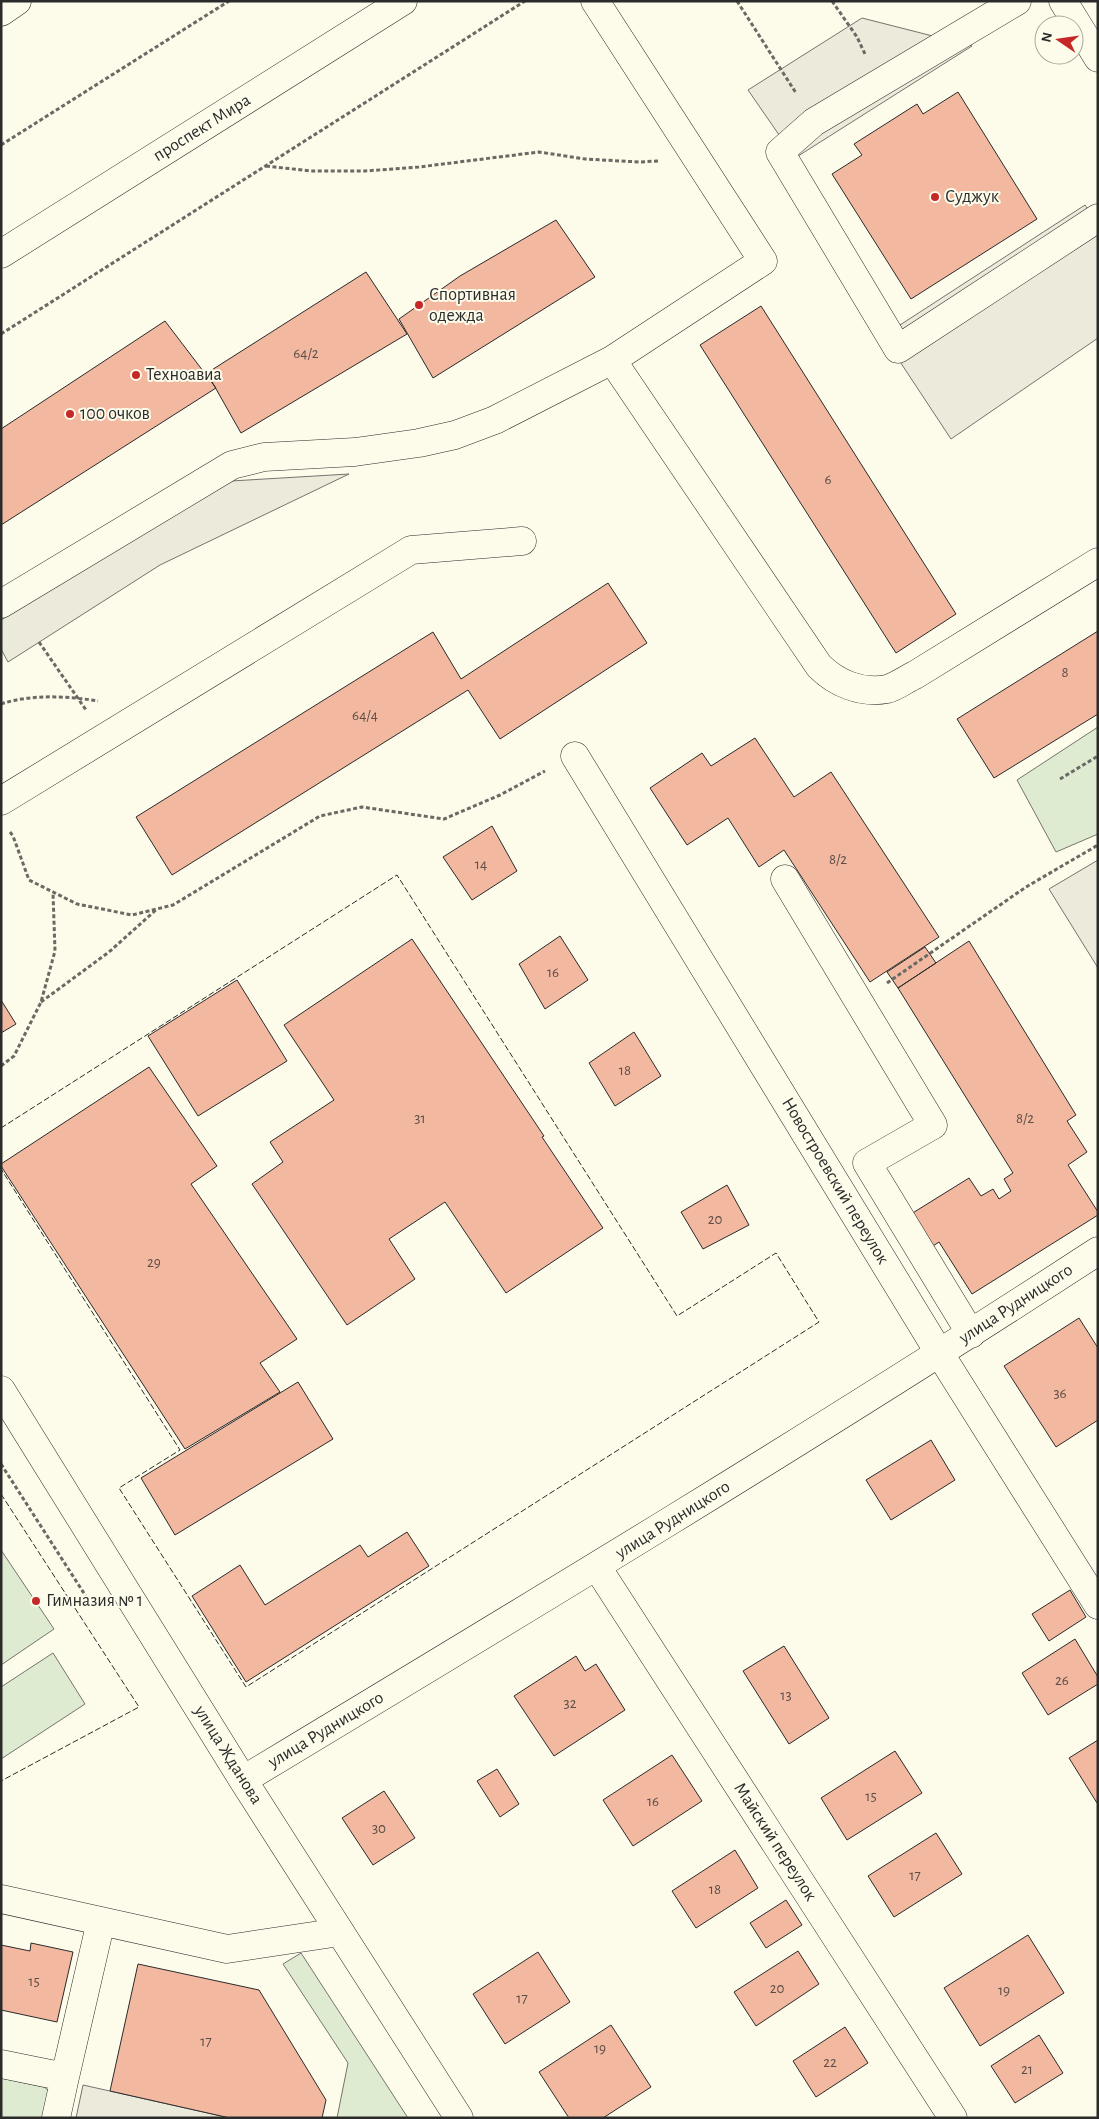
<svg xmlns="http://www.w3.org/2000/svg" width="1099" height="2119" viewBox="0 0 1099 2119" font-family="'Alegreya Sans',sans-serif">
<style>
.green{fill:#deebd1;stroke:#74746e}
.parking{fill:#eceadb;stroke:#74746e}
.building{fill:#f2b8a0;stroke:#2b2b2b}
.lines{fill:none;stroke-linecap:round;stroke-linejoin:round}
.minor-casing{stroke:#2b2b2b;stroke-width:29}
.major-casing{stroke:#2b2b2b;stroke-width:29}
.path{stroke:#6a6964;stroke-width:3;stroke-dasharray:4 2.5;stroke-linecap:butt}
.minor{stroke:#fdfbea;stroke-width:28}
.major{stroke:#fdfbea;stroke-width:28}
.fence{stroke:#2b2b2b;stroke-width:1;stroke-dasharray:6 2.5;stroke-linecap:butt}
.poi-dot{fill:#c62828;stroke:#fdfbea;stroke-width:2}
.labels{text-anchor:middle;dominant-baseline:central;stroke-width:4;stroke-linejoin:round;paint-order:stroke}
.number-label{font-size:15px;fill:#5d4e48}
.street-label{font-size:18px;fill:#2b2b2b;stroke:#fdfbea}
.poi-label{font-size:18px;fill:#2b2b2b;stroke:#fdfbea;text-anchor:start}
</style>
<rect width="100%" height="100%" fill="#fdfbea"/>
<path class="green" d="M 1098,727 L 1098,834 L 1056,852 L 1017,780 Z
M 1,1550 L 54,1629 L 1,1665 Z
M 53,1653 L 85,1704 L 1,1759 L 1,1687 Z
M 301,1953 L 408,2118 L 337,2118 L 348,2063 L 283,1964 Z
M 1,2078 L 44,2087 L 48,2090 L 47,2118 L 1,2118 Z"/>
<path class="parking" d="M 862,18 L 972,46 L 795,158 L 748,90 Z
M 1085,205 L 1098,224 L 1098,338 L 951,439 L 883,336 Z
M 349,474 L 160,565 L 8,662 L 1,649 L 1,620 L 231,481 Z
M 1098,860 L 1098,968 L 1049,889 Z
M 83,2085 L 230,2118 L 76,2118 Z"/>
<path class="building" d="M 958,92 L 1037,219 L 911,299 L 832,174 L 862,155 L 854,144 L 917,104 L 923,114 Z
M 556,220 L 595,277 L 433,378 L 399,319 L 460,276 Z
M 366,272 L 407,334 L 241,433 L 207,373 Z
M 761,306 L 956,614 L 896,653 L 700,345 Z
M 165,321 L 216,388 L 1,525 L 1,429 Z
M 608,583 L 647,643 L 500,739 L 468,690 L 172,875 L 136,817 L 433,632 L 461,679 Z
M 1098,631 L 1098,714 L 994,778 L 957,719 Z
M 755,738 L 794,797 L 831,772 L 939,937 L 870,982 L 784,850 L 759,867 L 728,818 L 687,845 L 650,788 L 702,753 L 711,766 Z
M 492,826 L 517,871 L 472,900 L 443,857 Z
M 560,936 L 588,980 L 545,1009 L 519,964 Z
M 412,939 L 544,1136 L 542,1137 L 603,1228 L 506,1293 L 445,1202 L 389,1239 L 415,1279 L 347,1325 L 252,1184 L 283,1162 L 270,1142 L 334,1100 L 284,1025 Z
M 969,941 L 1076,1115 L 1067,1121 L 1087,1152 L 1068,1165 L 1098,1212 L 1098,1215 L 972,1294 L 939,1242 L 924,1252 L 903,1219 L 969,1178 L 981,1196 L 993,1189 L 999,1199 L 1011,1191 L 1004,1179 L 1013,1173 L 898,988 Z
M 925,947 L 936,963 L 898,988 L 887,972 Z
M 237,980 L 287,1061 L 198,1116 L 148,1036 Z
M 1,1000 L 16,1024 L 1,1033 Z
M 634,1032 L 661,1076 L 615,1106 L 589,1063 Z
M 149,1067 L 217,1166 L 191,1184 L 297,1339 L 260,1363 L 280,1392 L 185,1449 L 1,1166 L 1,1164 Z
M 727,1185 L 749,1225 L 703,1249 L 681,1212 Z
M 1079,1318 L 1098,1348 L 1098,1420 L 1056,1447 L 1004,1366 Z
M 298,1382 L 333,1439 L 175,1535 L 141,1478 Z
M 931,1440 L 955,1480 L 891,1520 L 866,1480 Z
M 407,1532 L 429,1566 L 246,1682 L 192,1596 L 240,1565 L 265,1605 L 360,1545 L 368,1557 Z
M 1070,1590 L 1086,1617 L 1049,1641 L 1032,1614 Z
M 1075,1639 L 1098,1677 L 1098,1684 L 1048,1715 L 1022,1673 Z
M 784,1646 L 829,1718 L 789,1744 L 743,1671 Z
M 576,1656 L 585,1671 L 596,1664 L 625,1710 L 554,1756 L 514,1696 Z
M 1098,1740 L 1098,1803 L 1097,1803 L 1069,1758 Z
M 895,1751 L 922,1793 L 847,1840 L 821,1798 Z
M 672,1755 L 702,1801 L 633,1846 L 603,1800 Z
M 497,1769 L 519,1804 L 500,1817 L 477,1781 Z
M 384,1791 L 415,1838 L 373,1865 L 342,1818 Z
M 936,1833 L 962,1874 L 894,1917 L 868,1876 Z
M 735,1850 L 758,1888 L 696,1928 L 672,1891 Z
M 786,1900 L 802,1925 L 766,1948 L 750,1923 Z
M 1028,1935 L 1064,1993 L 980,2046 L 944,1988 Z
M 31,1943 L 73,1952 L 57,2022 L 1,2010 L 1,1945 L 30,1951 Z
M 798,1951 L 819,1984 L 756,2026 L 734,1992 Z
M 538,1952 L 570,2002 L 505,2044 L 473,1994 Z
M 138,1964 L 259,1990 L 326,2100 L 322,2118 L 230,2118 L 110,2091 Z
M 611,2025 L 651,2087 L 603,2118 L 569,2118 L 539,2072 Z
M 845,2027 L 868,2063 L 816,2097 L 793,2061 Z
M 1039,2035 L 1063,2073 L 1015,2103 L 991,2066 Z"/>
<g class="lines">
<defs>
<path id="minor" d="M 1017,1 L 814,122 L 780,152 L 898,349 L 1098,218
M 1063,1 L 1098,58
M 1,12 L 17,1
M 612,360 L 819,666 C 836,683 861,694 887,689 C 896,687 906,679 915,675 L 1098,562
M 1,604 L 232,465 L 264,457 L 355,452 L 419,443 L 455,435 L 495,420 L 612,360 L 763,261 L 595,1
M 575,756 L 940,1354 L 1098,1605
M 1,801 L 411,550 L 522,541
M 785,879 L 933,1125 L 867,1163 L 971,1334
M 1,1390 L 243,1780 L 459,2118
M 597,1567 L 953,2118
M 243,1780 C 530,1607 817,1434 1098,1251
M 1,1899 L 227,1949 L 340,1932
M 1,2064 L 65,2077 L 56,2118
M 65,2077 L 101,1921"/>
<path id="major" d="M 1,254 L 403,1"/>
</defs>
<use href="#minor" class="minor-casing"/>
<use href="#major" class="major-casing"/>
<path class="path" d="M 737,1 L 796,93
M 832,1 L 857,37 L 865,54
M 1,145 L 229,1
M 266,166 L 311,171 L 365,171 L 419,167 L 539,152 L 585,159 L 639,162 L 658,161
M 1,334 L 525,1
M 39,642 L 86,710
M 1,704 C 31,694 67,696 98,701
M 1060,779 L 1098,756
M 10,832 L 13,836 L 29,880 L 77,904 L 132,915 L 173,905 L 320,816 L 362,807 L 444,819 L 500,795 L 545,771
M 887,983 L 1026,887 L 1098,845
M 41,1002 L 109,952 L 157,909
M 1,1066 L 14,1056 L 41,1002 L 55,951 L 53,893
M 1,1464 L 87,1598"/>
<use href="#minor" class="minor"/>
<use href="#major" class="major"/>
<path class="fence" d="M 1,1128 L 397,875 L 677,1316 L 776,1253 L 819,1322 L 246,1687 L 119,1488 L 180,1450 L 1,1169
M 1,1494 L 139,1707 L 1,1781"/>
</g>
<g class="poi-dot">
<circle cx="935" cy="197" r="5"/>
<circle cx="419" cy="305" r="5"/>
<circle cx="136" cy="375" r="5"/>
<circle cx="70" cy="414" r="5"/>
<circle cx="36" cy="1601" r="5"/>
</g>
<g class="labels">
<g class="number-label">
<text x="306" y="353">64/2</text>
<text x="828" y="479">6</text>
<text x="1065" y="672">8</text>
<text x="365" y="715">64/4</text>
<text x="838" y="859">8/2</text>
<text x="481" y="864">14</text>
<text x="553" y="972">16</text>
<text x="625" y="1070">18</text>
<text x="420" y="1118">31</text>
<text x="1025" y="1118">8/2</text>
<text x="715" y="1219">20</text>
<text x="154" y="1262">29</text>
<text x="1060" y="1393">36</text>
<text x="1062" y="1680">26</text>
<text x="786" y="1695">13</text>
<text x="570" y="1703">32</text>
<text x="871" y="1796">15</text>
<text x="653" y="1801">16</text>
<text x="379" y="1828">30</text>
<text x="915" y="1875">17</text>
<text x="715" y="1889">18</text>
<text x="34" y="1981">15</text>
<text x="777" y="1988">20</text>
<text x="1004" y="1990">19</text>
<text x="522" y="1998">17</text>
<text x="206" y="2041">17</text>
<text x="600" y="2048">19</text>
<text x="830" y="2062">22</text>
<text x="1027" y="2069">21</text>
</g>
<g class="street-label">
<text transform="translate(202 128) rotate(-32)">проспект Мира</text>
<text transform="translate(835 1181) rotate(59)">Новостроевский переулок</text>
<text transform="translate(1016 1304) rotate(-33)">улица Рудницкого</text>
<text transform="translate(673 1520) rotate(-32)">улица Рудницкого</text>
<text transform="translate(326 1730) rotate(-31)">улица Рудницкого</text>
<text transform="translate(228 1755) rotate(58)">улица Жданова</text>
<text transform="translate(775 1842) rotate(57)">Майский переулок</text>
</g>
<g class="poi-label">
<text x="945" y="197">Суджук</text>
<text x="429" y="295">Спортивная<tspan x="429" dy="21">одежда</tspan></text>
<text x="146" y="375">Техноавиа</text>
<text x="80" y="414">100 очков</text>
<text x="46" y="1601">Гимназия № 1</text>
</g>
</g>
<rect width="1099" height="2119" fill="none" stroke="#2b2b2b" stroke-width="5"/>
<g transform="translate(1059 40) rotate(283)"><circle r="24" fill="#fdfbea" stroke="#a9a89e"/>
<path d="M0-4L9 19L0 12L-9 19Z" fill="#c62828"/>
<text y="-8" font-size="14" font-weight="bold" text-anchor="middle" fill="#2b2b2b">N</text>
</g>
</svg>
